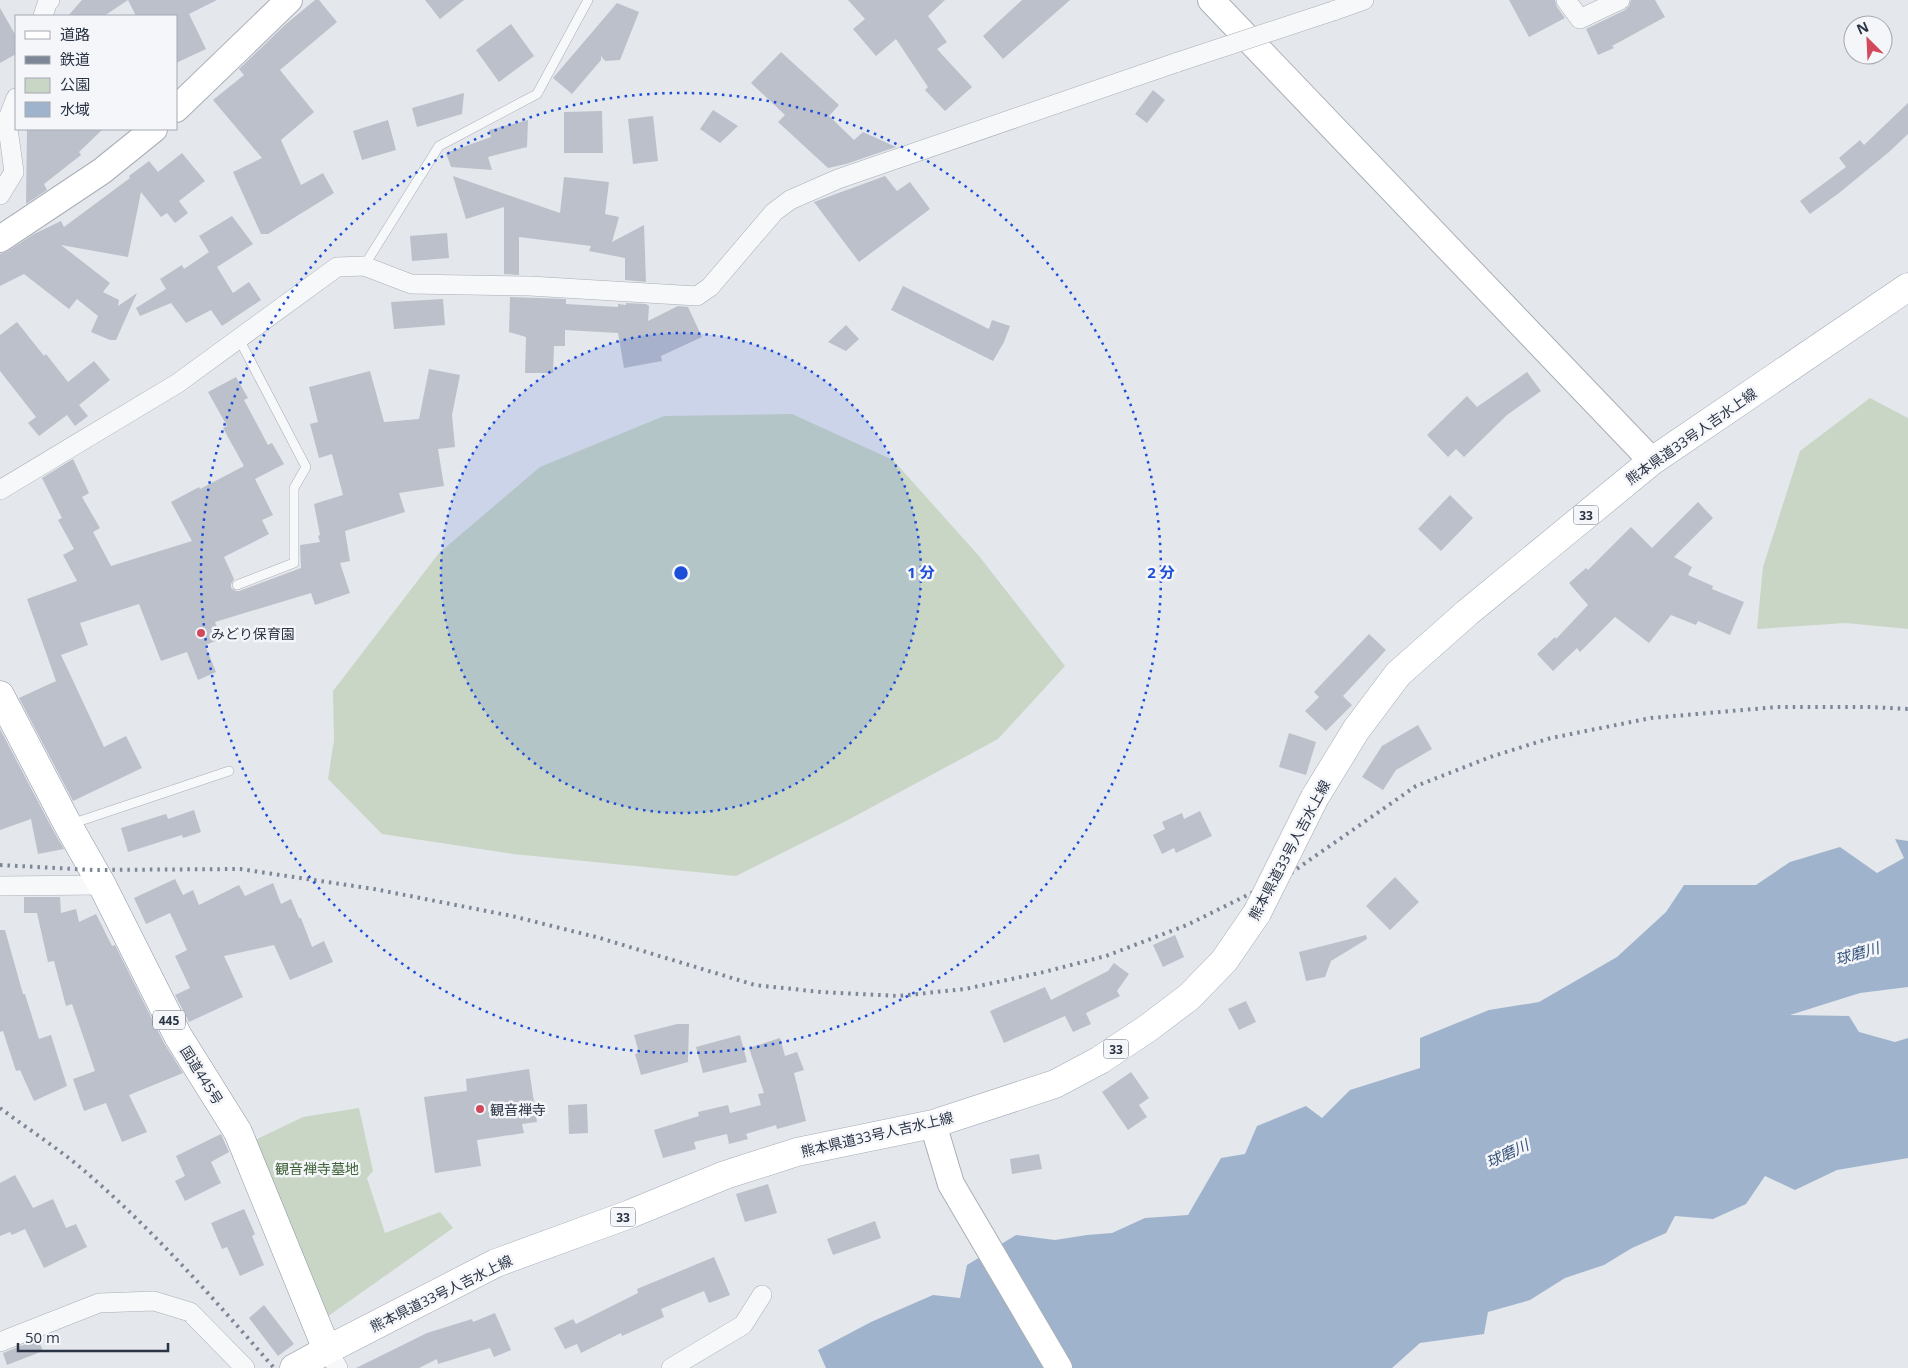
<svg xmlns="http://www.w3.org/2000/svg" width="1908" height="1368" viewBox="0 0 1908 1368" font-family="'Open Sans','Noto Sans JP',sans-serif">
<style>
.green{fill:#c9d6c5}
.water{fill:#9fb4cc}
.building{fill:#bbc0ca}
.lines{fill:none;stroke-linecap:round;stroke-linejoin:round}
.lane-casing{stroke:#a9aeb7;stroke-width:10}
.street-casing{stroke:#a9aeb7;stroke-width:20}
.secondary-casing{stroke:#a9aeb7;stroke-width:28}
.primary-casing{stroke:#a3abb8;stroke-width:29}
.highway-casing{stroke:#8b94a3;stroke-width:29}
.lane{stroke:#f7f8fa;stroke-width:9}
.street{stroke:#f7f8fa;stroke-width:19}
.secondary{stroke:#fff;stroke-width:26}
.primary{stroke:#fff;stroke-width:28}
.highway{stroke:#fff;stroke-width:28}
.rail{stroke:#7d8696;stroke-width:4;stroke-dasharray:2.5 5;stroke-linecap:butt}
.street-bridge-casing{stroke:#a9aeb7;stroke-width:20;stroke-linecap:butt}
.primary-bridge-casing{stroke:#a3abb8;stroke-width:29;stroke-linecap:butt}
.street-bridge{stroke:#f7f8fa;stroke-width:19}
.primary-bridge{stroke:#fff;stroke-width:28}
.ring{fill:none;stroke:#1d4ed8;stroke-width:2.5;stroke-dasharray:2.5 5}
.poi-dot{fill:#d1495b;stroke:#f4f6f9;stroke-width:2}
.labels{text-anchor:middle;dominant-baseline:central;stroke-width:5;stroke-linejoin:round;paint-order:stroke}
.shield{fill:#f4f6f9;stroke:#676e7b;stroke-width:1}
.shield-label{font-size:12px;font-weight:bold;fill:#2b3445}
.street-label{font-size:14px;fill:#2b3445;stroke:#f4f6f9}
.poi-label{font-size:14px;fill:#2b3445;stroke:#f4f6f9;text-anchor:start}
.park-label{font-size:14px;fill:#3f6138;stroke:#f4f6f9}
.water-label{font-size:15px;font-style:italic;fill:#34527a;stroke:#f4f6f9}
.centre{fill:#1d4ed8;stroke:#f4f6f9;stroke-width:2.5}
.ring-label{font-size:15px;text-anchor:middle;font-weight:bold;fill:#1d4ed8;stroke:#f4f6f9;stroke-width:5;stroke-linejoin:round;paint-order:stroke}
</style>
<rect width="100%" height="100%" fill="#e4e7ec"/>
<path class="green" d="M 1870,398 L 1908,418 L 1908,629 L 1846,623 L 1757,629 L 1763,567 L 1800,451 Z
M 792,414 L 893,460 L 979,556 L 1065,666 L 998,739 L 848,820 L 736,876 L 513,854 L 382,834 L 328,779 L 334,740 L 333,691 L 439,553 L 540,467 L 664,416 Z
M 359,1108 L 373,1171 L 367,1178 L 385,1233 L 440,1212 L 453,1228 L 324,1319 L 251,1142 L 303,1117 Z"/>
<path class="water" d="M 1895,839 L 1908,841 L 1908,987 L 1860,993 L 1790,1015 L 1849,1016 L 1859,1032 L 1895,1042 L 1908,1038 L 1908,1158 L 1837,1170 L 1795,1190 L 1765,1176 L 1746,1204 L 1713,1219 L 1675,1216 L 1666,1233 L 1632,1248 L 1604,1265 L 1565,1278 L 1530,1300 L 1488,1312 L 1484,1334 L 1420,1343 L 1392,1368 L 826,1368 L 818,1350 L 871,1322 L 933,1295 L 960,1298 L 967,1265 L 1016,1235 L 1055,1240 L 1087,1235 L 1112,1233 L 1145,1218 L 1188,1215 L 1221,1158 L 1245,1154 L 1257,1126 L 1306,1106 L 1322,1118 L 1350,1090 L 1420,1068 L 1420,1038 L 1489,1010 L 1539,1002 L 1617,957 L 1666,912 L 1684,885 L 1756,885 L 1790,862 L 1840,847 L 1877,873 L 1904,858 Z"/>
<path class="building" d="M 82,0 L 217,0 L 189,14 L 206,49 L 176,63 L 176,16 L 136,16 L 128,0 L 104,16 L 68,16 Z
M 315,0 L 319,0 L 337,22 L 280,70 L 314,112 L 281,140 L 301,185 L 323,173 L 334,193 L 268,234 L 261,234 L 233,172 L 262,158 L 213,100 L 244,75 L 239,69 L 286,24 Z
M 425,0 L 464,0 L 440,19 Z
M 848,0 L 945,0 L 928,16 L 947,42 L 937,49 L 972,87 L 945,111 L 925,90 L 928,87 L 896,39 L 876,56 L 853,29 L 865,19 Z
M 1022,0 L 1070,0 L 1003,59 L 983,36 Z
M 1509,0 L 1555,0 L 1557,7 L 1565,18 L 1529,37 Z
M 1631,0 L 1655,0 L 1665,17 L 1612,46 L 1614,48 L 1598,55 L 1586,29 L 1625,10 L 1629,6 Z
M 617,3 L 639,12 L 620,60 L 605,61 L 601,56 L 601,60 L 572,94 L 553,78 Z
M 0,8 L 16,36 L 16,54 L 0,63 Z
M 511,24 L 534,56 L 499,82 L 476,50 Z
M 781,52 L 839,105 L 829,116 L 854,140 L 863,132 L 896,147 L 846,164 L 828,168 L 778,122 L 785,115 L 751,83 Z
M 1153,90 L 1165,100 L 1147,123 L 1135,114 Z
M 464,93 L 462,114 L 417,127 L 412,108 Z
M 1908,103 L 1908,134 L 1889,152 L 1839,193 L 1810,214 L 1800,201 L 1846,167 L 1839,158 L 1860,140 L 1864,145 Z
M 713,110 L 738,126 L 720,143 L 700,129 Z
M 602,111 L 603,153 L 564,153 L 564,112 Z
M 653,116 L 658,161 L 633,164 L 628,119 Z
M 388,120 L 396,150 L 362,160 L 353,131 Z
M 528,120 L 527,147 L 488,157 L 492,170 L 451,167 L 446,153 L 491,137 L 489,130 Z
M 27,129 L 103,129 L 79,152 L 81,155 L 44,184 L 47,190 L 26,204 Z
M 182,153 L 205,181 L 179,201 L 188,213 L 175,223 L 167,213 L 161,217 L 141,192 L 128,257 L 61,245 L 110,283 L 103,292 L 119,300 L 118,306 L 137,293 L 116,340 L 110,340 L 91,332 L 98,316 L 77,299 L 69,309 L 24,274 L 0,286 L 0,254 L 8,251 L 34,234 L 61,221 L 64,227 L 130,178 L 129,176 L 149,161 L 158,172 Z
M 453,176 L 560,213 L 564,177 L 609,182 L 605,214 L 619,217 L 612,242 L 644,225 L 646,282 L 625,280 L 625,258 L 589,251 L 591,246 L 519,237 L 519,275 L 504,274 L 504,207 L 466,219 Z
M 885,176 L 897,191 L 910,182 L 930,209 L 859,262 L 814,202 Z
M 232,216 L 253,244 L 217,267 L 233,293 L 249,282 L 261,300 L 222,326 L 211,310 L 186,323 L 171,303 L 140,316 L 136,308 L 166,289 L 160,279 L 182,265 L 184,269 L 209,252 L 199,236 Z
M 447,233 L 449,258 L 412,261 L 410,236 Z
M 903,286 L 989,329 L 992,320 L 1010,326 L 1004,342 L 993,361 L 891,310 Z
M 510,297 L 566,299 L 566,304 L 618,307 L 618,304 L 626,305 L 626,303 L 646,304 L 649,306 L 648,321 L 678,306 L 688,307 L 702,337 L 661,356 L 662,361 L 624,368 L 618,333 L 565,330 L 565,346 L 554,346 L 553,373 L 525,373 L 526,337 L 509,332 Z
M 443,299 L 445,325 L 394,329 L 391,302 Z
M 17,322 L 44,356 L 46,354 L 68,382 L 94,361 L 110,380 L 79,405 L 88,416 L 75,426 L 67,415 L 39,436 L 28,423 L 36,417 L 0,371 L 0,335 Z
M 846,325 L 859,339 L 846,351 L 828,342 Z
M 429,369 L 460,375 L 452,415 L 455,447 L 438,449 L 444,486 L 399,493 L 405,512 L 345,531 L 350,561 L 340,563 L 350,593 L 315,605 L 311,593 L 215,622 L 221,639 L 205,645 L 216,672 L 198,680 L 187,652 L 161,661 L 139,604 L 80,623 L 88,645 L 61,655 L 104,747 L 126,736 L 142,768 L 73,801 L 19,698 L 56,681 L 27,599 L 77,581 L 63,555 L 74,549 L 58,520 L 62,518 L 42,478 L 73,459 L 89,493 L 82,497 L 100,528 L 93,532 L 111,566 L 192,541 L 171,502 L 199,487 L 200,489 L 244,466 L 223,428 L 227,426 L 208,392 L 236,377 L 248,398 L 244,400 L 268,445 L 272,443 L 284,464 L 255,479 L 273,515 L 262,520 L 269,534 L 224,557 L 234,579 L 231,584 L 231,588 L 236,591 L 239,591 L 301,568 L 300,545 L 320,542 L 318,536 L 320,535 L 314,504 L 343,495 L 332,454 L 319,458 L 310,424 L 318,422 L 309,387 L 370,371 L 384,422 L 419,419 Z
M 1527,372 L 1541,391 L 1507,415 L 1464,457 L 1456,449 L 1448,457 L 1427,435 L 1467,396 L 1477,407 Z
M 1450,495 L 1473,518 L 1441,551 L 1418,529 Z
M 1698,502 L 1713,518 L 1674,557 L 1692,567 L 1688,575 L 1713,586 L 1712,589 L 1744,602 L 1730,635 L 1698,621 L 1696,625 L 1671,615 L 1649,643 L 1615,617 L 1580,652 L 1577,648 L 1553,671 L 1537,654 L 1555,637 L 1556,639 L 1588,605 L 1569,583 L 1586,568 L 1588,570 L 1631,527 L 1652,548 Z
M 1369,634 L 1386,650 L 1343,696 L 1352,705 L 1326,731 L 1305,711 L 1319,697 L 1314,692 Z
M 1418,725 L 1432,749 L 1396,770 L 1383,790 L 1362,777 L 1382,746 Z
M 0,729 L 54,832 L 64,849 L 38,854 L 31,819 L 0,830 Z
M 1289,733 L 1316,742 L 1306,775 L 1279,767 Z
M 194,810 L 201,832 L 183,838 L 182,835 L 128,852 L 121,828 L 166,814 L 168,819 Z
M 1200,811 L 1212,836 L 1176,853 L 1174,848 L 1162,854 L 1153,835 L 1165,829 L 1162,822 L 1182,813 L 1184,819 Z
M 1395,877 L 1419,902 L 1390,930 L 1366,906 Z
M 175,879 L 183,895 L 193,890 L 199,905 L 239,885 L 245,896 L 273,883 L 281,904 L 291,899 L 299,918 L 301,918 L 312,947 L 324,941 L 333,962 L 290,980 L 274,945 L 224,956 L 243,997 L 189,1022 L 175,995 L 190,988 L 175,956 L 187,950 L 170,913 L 146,924 L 134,898 Z
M 24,897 L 60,897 L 61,913 L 76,909 L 79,922 L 96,914 L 112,946 L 115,945 L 164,1043 L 183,1073 L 129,1095 L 147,1132 L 122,1142 L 106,1103 L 84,1111 L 73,1079 L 95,1071 L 72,1004 L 66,1006 L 54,961 L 48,962 L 37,913 L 24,913 Z
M 0,930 L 5,930 L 23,994 L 25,994 L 39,1039 L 51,1035 L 67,1086 L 34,1101 L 20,1070 L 16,1071 L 3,1031 L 0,1032 Z
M 1175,935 L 1184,957 L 1163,967 L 1153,945 Z
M 1366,935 L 1367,939 L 1331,961 L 1325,977 L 1306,981 L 1299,952 Z
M 1114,963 L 1129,974 L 1117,991 L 1120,996 L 1086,1013 L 1091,1024 L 1073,1032 L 1065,1016 L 1004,1043 L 990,1011 L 1045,987 L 1051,1000 L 1108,971 Z
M 1246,1001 L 1256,1022 L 1239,1030 L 1228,1009 Z
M 677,1024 L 689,1024 L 688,1062 L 641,1075 L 635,1054 L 639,1053 L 634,1035 Z
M 740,1035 L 747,1062 L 703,1073 L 696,1047 Z
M 780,1038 L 785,1056 L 797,1052 L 804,1070 L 794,1073 L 806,1121 L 777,1129 L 776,1125 L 746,1134 L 748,1139 L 729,1144 L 727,1134 L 694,1142 L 696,1149 L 663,1158 L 654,1130 L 699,1116 L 698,1112 L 728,1105 L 730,1113 L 761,1105 L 758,1094 L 764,1093 L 749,1048 Z
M 529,1069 L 537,1122 L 522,1124 L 524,1133 L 477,1140 L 481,1166 L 435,1173 L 424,1097 L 467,1091 L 466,1079 Z
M 1131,1072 L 1149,1098 L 1139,1105 L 1147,1117 L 1128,1130 L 1102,1092 Z
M 587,1104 L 588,1133 L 569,1134 L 568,1105 Z
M 221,1134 L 229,1152 L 211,1162 L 221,1183 L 185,1201 L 175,1181 L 185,1176 L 176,1156 Z
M 1039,1154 L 1042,1169 L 1012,1174 L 1010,1159 Z
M 15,1175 L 33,1208 L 53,1199 L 66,1228 L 76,1224 L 87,1247 L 44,1268 L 25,1229 L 12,1235 L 10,1232 L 0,1236 L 0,1183 Z
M 768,1184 L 777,1213 L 745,1222 L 736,1194 Z
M 244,1209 L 255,1234 L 252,1236 L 264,1265 L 240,1276 L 227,1247 L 222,1249 L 211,1223 Z
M 875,1221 L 881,1238 L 833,1255 L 827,1239 Z
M 714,1257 L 730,1295 L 709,1303 L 704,1291 L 661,1309 L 664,1317 L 622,1336 L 621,1333 L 581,1353 L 577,1344 L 565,1349 L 554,1328 L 573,1319 L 576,1324 L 638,1293 L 637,1289 Z
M 264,1305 L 294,1344 L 278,1356 L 249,1318 Z
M 495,1313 L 511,1350 L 494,1357 L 490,1348 L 438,1364 L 437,1359 L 419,1368 L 356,1368 L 427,1333 L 472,1319 L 473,1322 Z
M 38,1339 L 43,1351 L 7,1365 L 3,1353 Z"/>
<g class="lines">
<defs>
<path id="lane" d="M 364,266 L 439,146 L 537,94 L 588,0
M 237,585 L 294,563 L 294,488 L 306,467 L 239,339
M 71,824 L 229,771"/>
<path id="street" d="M 1566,0 L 1580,19 L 1620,0
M 1333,11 L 1364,0
M 43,16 L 47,4 L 50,0
M 0,195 L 14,172 L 7,121 L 16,98
M 0,490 L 178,383 L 337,267 L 364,266 L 411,284 L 530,286 L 697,296 L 710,287 L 774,212 L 790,200 L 838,179 L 1178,62
M 0,886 L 102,885
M 0,1342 L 99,1303 L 154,1301 L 190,1312 L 245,1368
M 327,1350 L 338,1368
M 671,1368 L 743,1325 L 762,1295"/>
<path id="secondary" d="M 1211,0 L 1652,461
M 176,109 L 289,0
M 0,239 L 102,171 L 154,129
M 933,1124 L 951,1184 L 1059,1368"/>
<path id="primary" d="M 1315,797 L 1356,730 L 1398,674 L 1468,612 L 1652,461 L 1908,287
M 327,1350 L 496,1263 L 630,1214 L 725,1175 L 797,1152 L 933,1124 L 1055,1084 L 1100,1060 L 1148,1028 L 1189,997 L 1224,961 L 1257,913"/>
<path id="highway" d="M 0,695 L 68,825 L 102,885 L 178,1036 L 238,1132 L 327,1350 L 294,1368"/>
</defs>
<use href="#lane" class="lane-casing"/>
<use href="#street" class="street-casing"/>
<use href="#secondary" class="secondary-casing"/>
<use href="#primary" class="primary-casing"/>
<use href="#highway" class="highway-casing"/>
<use href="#lane" class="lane"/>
<use href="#street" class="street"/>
<use href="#secondary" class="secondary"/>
<use href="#primary" class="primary"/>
<use href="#highway" class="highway"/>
<path class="rail" d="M 0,865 L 93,870 L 240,869 L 374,889 L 512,916 L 600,938 L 755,985 L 821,992 L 898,996 L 965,989 L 1044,972 L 1106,956 L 1187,925 L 1288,875 L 1416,786 L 1493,756 L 1551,738 L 1651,718 L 1777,707 L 1870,707 L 1908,709
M 0,1108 C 29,1130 61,1150 88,1174 C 156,1233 215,1300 274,1368"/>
<defs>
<path id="street-bridge" d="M 1178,62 L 1333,11"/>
<path id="primary-bridge" d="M 1257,913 L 1315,797"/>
</defs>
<use href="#street-bridge" class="street-bridge-casing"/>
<use href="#primary-bridge" class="primary-bridge-casing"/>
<use href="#street-bridge" class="street-bridge"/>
<use href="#primary-bridge" class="primary-bridge"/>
</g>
<circle cx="681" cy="573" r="240" fill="#1d4ed8" fill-opacity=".12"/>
<g class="ring">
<circle cx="681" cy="573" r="240"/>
<circle cx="681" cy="573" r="480"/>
</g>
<g class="poi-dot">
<circle cx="201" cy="633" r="5"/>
<circle cx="480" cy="1109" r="5"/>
</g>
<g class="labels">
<g class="shield">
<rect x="1573.5" y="505.5" width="25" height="19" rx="4"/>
<rect x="153" y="1010.5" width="32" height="19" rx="4"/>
<rect x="1103.5" y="1039.5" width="25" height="19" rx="4"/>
<rect x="610.5" y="1207.5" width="25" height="19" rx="4"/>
</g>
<g class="shield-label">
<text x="1586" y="515">33</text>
<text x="169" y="1020">445</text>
<text x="1116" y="1049">33</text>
<text x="623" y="1217">33</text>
</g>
<g class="street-label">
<text transform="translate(1691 436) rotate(-35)">熊本県道33号人吉水上線</text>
<text transform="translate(1289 850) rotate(-62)">熊本県道33号人吉水上線</text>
<text transform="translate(202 1075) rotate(58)">国道445号</text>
<text transform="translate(877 1134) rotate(-13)">熊本県道33号人吉水上線</text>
<text transform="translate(441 1293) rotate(-26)">熊本県道33号人吉水上線</text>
</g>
<g class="poi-label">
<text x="211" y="633">みどり保育園</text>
<text x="490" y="1109">観音禅寺</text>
</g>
<g class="park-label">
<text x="317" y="1168">観音禅寺墓地</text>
</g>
<g class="water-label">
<text transform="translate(1857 953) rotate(-16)">球磨川</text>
<text transform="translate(1507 1153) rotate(-25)">球磨川</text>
</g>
</g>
<circle cx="681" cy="573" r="8" class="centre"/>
<g class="ring-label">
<text x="921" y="578">1 分</text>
<text x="1161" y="578">2 分</text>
</g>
<rect x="15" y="15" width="162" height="115" fill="#f4f6f9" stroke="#a4a8b1"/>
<rect x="25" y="31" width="25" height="8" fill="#ffffff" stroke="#a4a8b1"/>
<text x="60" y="40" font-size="15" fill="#2b3445">道路</text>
<rect x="25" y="56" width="25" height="8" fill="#7d8696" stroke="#a4a8b1"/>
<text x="60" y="65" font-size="15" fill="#2b3445">鉄道</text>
<rect x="25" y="78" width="25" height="15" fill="#c9d6c5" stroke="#a4a8b1"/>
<text x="60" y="90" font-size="15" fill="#2b3445">公園</text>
<rect x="25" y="102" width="25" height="15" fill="#9fb4cc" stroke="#a4a8b1"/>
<text x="60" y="115" font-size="15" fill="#2b3445">水域</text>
<g transform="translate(1868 40) rotate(336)"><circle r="24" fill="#f4f6f9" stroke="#a4a8b1"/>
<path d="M0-4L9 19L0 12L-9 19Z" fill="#d1495b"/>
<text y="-8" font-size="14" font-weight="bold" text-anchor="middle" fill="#2b3445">N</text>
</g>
<path d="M18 1343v8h150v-8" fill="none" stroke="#2b3445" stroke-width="2.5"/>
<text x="25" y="1343" font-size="15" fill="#2b3445" stroke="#f4f6f9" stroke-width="4" paint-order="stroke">50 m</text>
</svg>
